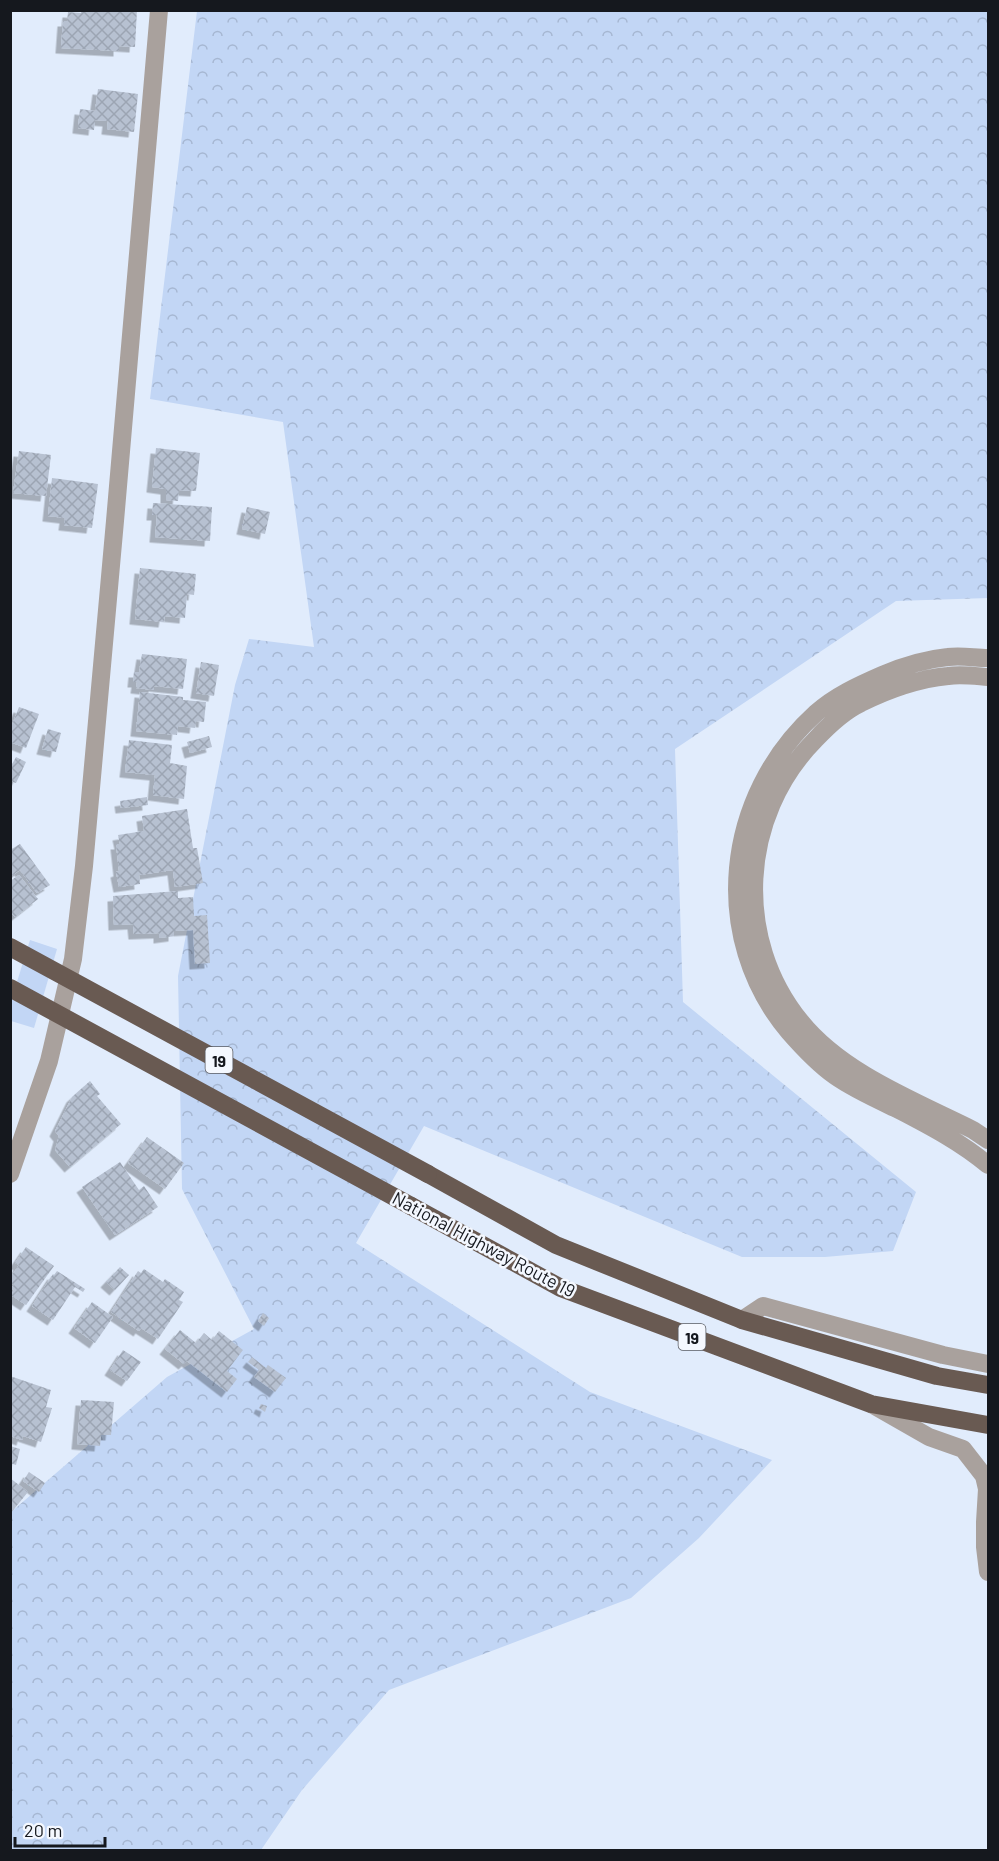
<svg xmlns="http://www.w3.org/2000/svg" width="999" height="1861" viewBox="0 0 999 1861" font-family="Barlow,sans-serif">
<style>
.green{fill:#c2d6f5}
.forest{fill:url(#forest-crowns)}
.building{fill:url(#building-cross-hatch);filter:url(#shadow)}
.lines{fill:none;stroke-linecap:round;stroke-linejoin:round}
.tertiary{stroke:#a9a19d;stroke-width:18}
.trunk{stroke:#695a52;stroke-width:18}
.trunk-bridge{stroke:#695a52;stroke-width:18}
.labels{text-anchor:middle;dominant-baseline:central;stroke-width:5;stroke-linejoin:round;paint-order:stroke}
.shield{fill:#f4f8ff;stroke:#585b62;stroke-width:1.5}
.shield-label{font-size:16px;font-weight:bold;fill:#15181e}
.street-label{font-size:18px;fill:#15181e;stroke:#f4f8ff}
</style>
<defs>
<pattern id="forest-crowns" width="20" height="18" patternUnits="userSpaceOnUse" patternTransform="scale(1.5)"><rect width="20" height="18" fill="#c2d6f5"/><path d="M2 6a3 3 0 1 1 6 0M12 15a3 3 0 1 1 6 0" fill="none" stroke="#a6b7d2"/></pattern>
<pattern id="building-cross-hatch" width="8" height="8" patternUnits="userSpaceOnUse" patternTransform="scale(1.5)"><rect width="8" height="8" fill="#b7c1d1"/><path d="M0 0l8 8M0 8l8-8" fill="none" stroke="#9ca5b3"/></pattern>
<filter id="shadow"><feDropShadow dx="-5.5" dy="5.5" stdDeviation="0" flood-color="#0004"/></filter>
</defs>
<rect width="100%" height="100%" fill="#e1ecfc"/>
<path class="green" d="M 30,940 L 57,949 L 34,1028 L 11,1021 L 11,1001 Z"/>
<path class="forest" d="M 197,11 L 988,11 L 988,598 L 896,601 L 675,749 L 683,1002 L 916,1192 L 893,1251 L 825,1257 L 742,1257 L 424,1126 L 356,1243 L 590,1392 L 772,1460 L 699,1538 L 631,1598 L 389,1690 L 302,1790 L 261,1850 L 11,1850 L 10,1513 L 167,1377 L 254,1329 L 182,1189 L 178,976 L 235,685 L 249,639 L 314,647 L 283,422 L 150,399 Z"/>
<path class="building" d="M 81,10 L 137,10 L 135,47 L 119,46 L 119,51 L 61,48 L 63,21 L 67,21 L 68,12 L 81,13 Z
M 98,89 L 138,94 L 134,132 L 107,129 L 108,121 L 95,120 L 94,130 L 78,128 L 80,109 L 95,111 Z
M 156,448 L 200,453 L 196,491 L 179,490 L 178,501 L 166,500 L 166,489 L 152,487 Z
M 19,451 L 51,455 L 46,496 L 13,493 Z
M 52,478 L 98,484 L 92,528 L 64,525 L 65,518 L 48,516 Z
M 153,503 L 212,507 L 210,541 L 155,537 L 157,515 L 152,515 Z
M 247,507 L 270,512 L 265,534 L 242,529 Z
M 140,568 L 196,574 L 194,595 L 187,594 L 185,618 L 165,616 L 164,622 L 135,619 Z
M 142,654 L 187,659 L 183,689 L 154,686 L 154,690 L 136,688 L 137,682 L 133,682 L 134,672 L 139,672 Z
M 201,662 L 219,665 L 214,696 L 196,693 Z
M 140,692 L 183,697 L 183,700 L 206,702 L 204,722 L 196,721 L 195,728 L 178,726 L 177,735 L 136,731 Z
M 19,707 L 39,714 L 26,748 L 10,742 L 10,730 Z
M 48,729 L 61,733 L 56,752 L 42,749 Z
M 209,736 L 212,747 L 190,753 L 187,742 Z
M 129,740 L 172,745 L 170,763 L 187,766 L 184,799 L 153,795 L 155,775 L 125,772 Z
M 16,757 L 26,762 L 16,783 L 10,781 L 10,768 Z
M 147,797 L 148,805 L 121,808 L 120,801 Z
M 187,809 L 193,848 L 197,848 L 203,883 L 175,887 L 173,870 L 139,875 L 140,884 L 119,887 L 116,872 L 119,871 L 116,844 L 120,844 L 118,835 L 144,831 L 142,816 Z
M 20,844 L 50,885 L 37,893 L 20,870 L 10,877 L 10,850 Z
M 19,875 L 38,899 L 15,917 L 10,911 L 10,881 Z
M 178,891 L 178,898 L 193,897 L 194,916 L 207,915 L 210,963 L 195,964 L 193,930 L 174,931 L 174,936 L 159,938 L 159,933 L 134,934 L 133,924 L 114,925 L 113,896 Z
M 90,1081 L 100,1094 L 97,1096 L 121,1124 L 70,1167 L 55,1150 L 59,1136 L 55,1131 L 72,1097 Z
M 147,1137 L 184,1163 L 165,1189 L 128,1163 Z
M 120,1162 L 139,1190 L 144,1186 L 158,1207 L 115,1235 L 82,1187 Z
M 26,1247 L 54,1266 L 26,1305 L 11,1295 L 14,1290 L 11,1288 L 14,1285 L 10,1282 L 10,1278 L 19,1265 L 15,1263 Z
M 120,1267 L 129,1275 L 115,1290 L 106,1282 Z
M 144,1269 L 163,1282 L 165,1279 L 184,1292 L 179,1300 L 183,1302 L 158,1339 L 141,1328 L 139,1331 L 111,1312 L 138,1271 L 141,1273 Z
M 57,1271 L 85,1289 L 83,1292 L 75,1287 L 53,1320 L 32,1306 L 53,1274 L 54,1275 Z
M 92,1302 L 113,1317 L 95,1343 L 74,1328 Z
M 263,1313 L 269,1318 L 264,1326 L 258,1321 Z
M 180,1330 L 196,1343 L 204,1333 L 212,1340 L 219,1331 L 243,1350 L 227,1371 L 237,1379 L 227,1392 L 187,1361 L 184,1364 L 165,1349 Z
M 123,1350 L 141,1362 L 127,1381 L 110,1370 Z
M 252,1357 L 266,1368 L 268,1365 L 286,1378 L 275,1392 L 254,1377 L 259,1370 L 248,1362 Z
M 10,1376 L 51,1390 L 46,1407 L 52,1408 L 41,1442 L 23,1436 L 22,1440 L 10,1436 Z
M 81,1400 L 114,1402 L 111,1435 L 101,1435 L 100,1446 L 77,1444 Z
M 261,1404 L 267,1406 L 265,1412 L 259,1408 Z
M 10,1446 L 20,1449 L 16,1465 L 10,1463 Z
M 29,1472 L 45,1483 L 39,1492 L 23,1481 Z
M 10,1478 L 28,1492 L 10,1514 Z"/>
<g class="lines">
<path class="tertiary" d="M 988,658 C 975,658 961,655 948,657 C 927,659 901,667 882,675 C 859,685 835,696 816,713 C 724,796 709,937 789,1032 C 803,1048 818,1064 835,1076 C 855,1090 878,1100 899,1110 C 930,1126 962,1143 988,1165
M 988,677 C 975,676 961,674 948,676 C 918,679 887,690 861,703 C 844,711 828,726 815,740 C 740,816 733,939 801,1022 C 842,1073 915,1101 973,1130 L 988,1140
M 10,1174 L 49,1061 L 73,959 L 84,866 L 115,521 L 159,10
M 742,1320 L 763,1306 L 943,1355 L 988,1364
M 873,1405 L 929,1437 L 963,1449 L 984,1476 L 987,1489 L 985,1522 L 985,1547 L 988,1572"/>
<path class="trunk" d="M 428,1174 L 556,1245 L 742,1320 L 937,1376 L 988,1385
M 411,1206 L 561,1288 L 871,1404 L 988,1425"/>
<path class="trunk-bridge" d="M 10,947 L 428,1174
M 10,988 L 411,1206"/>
</g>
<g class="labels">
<g class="shield">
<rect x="205.5" y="1047" width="27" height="26" rx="4.5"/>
<rect x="678.5" y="1324" width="27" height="26" rx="4.5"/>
</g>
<g class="shield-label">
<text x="219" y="1060">19</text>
<text x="692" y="1337">19</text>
</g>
<g class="street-label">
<text transform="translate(484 1244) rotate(28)">National Highway Route 19</text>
</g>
</g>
<rect width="999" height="1861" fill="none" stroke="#15181e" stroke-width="24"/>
<path d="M15 1837v9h90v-9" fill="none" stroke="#15181e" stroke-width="3"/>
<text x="24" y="1837" font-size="18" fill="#15181e" stroke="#f4f8ff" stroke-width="4.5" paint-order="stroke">20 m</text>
</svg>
